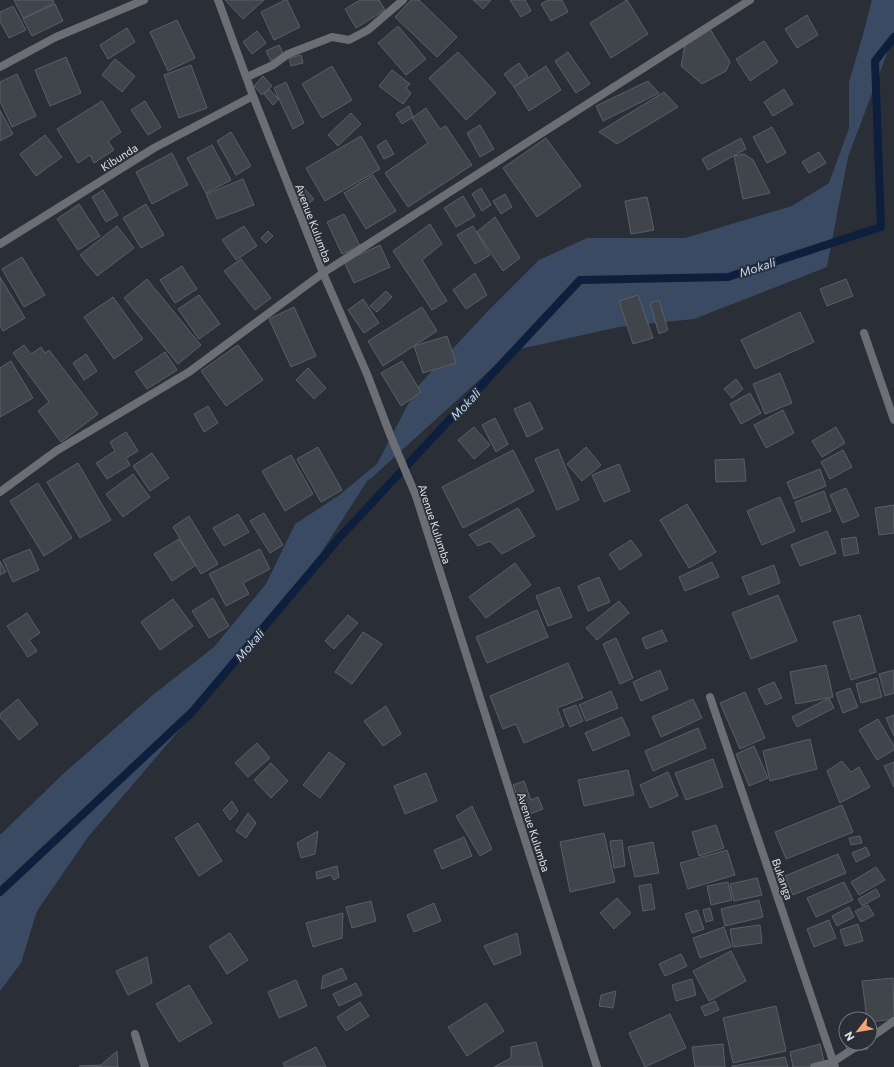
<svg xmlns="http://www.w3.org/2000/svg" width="894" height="1067" viewBox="0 0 894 1067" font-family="Commissioner,sans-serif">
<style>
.green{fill:#3a4a62}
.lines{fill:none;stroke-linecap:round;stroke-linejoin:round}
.stream{stroke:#0d1f3c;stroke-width:8}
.building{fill:#40454c;stroke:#5a5f67}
.minor{stroke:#6b6e72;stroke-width:8}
.labels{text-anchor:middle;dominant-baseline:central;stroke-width:3.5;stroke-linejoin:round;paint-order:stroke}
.street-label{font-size:11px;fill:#dee1e6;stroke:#2a2e36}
.water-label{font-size:12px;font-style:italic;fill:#c3dafd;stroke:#2a2e36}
</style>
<rect width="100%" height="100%" fill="#2a2e36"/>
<path class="green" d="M 872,0 L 894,0 L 894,35 L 848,157 L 827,267 L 694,319 L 619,327 L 511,351 L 368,481 L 369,478 L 321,553 L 222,680 L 88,837 L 37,911 L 21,963 L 0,991 L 0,835 L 62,775 L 154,694 L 214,647 L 266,584 L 295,524 L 338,496 L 377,464 L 417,387 L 487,312 L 539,260 L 587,238 L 685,238 L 792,206 L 829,183 L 849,128 L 849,82 L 862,38 Z"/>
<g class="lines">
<path class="stream" d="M 0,892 L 192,712 L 340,537 L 580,280 L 728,277 L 881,227 L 875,61 L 894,37"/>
</g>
<path class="building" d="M 14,0 L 53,0 L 54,3 L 23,18 Z
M 225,0 L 264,0 L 243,19 Z
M 285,0 L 287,0 L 300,27 L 274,40 L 261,12 Z
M 360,0 L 379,0 L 385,10 L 356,28 L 345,9 Z
M 411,0 L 419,0 L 457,37 L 437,57 L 395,17 Z
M 473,0 L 491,0 L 483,9 Z
M 510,0 L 525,0 L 531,11 L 521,17 Z
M 548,0 L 562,0 L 568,12 L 551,21 L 541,4 Z
M 627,0 L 648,34 L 611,58 L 590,23 Z
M 55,4 L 63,21 L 32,36 L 23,19 Z
M 13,6 L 26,30 L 9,38 L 0,21 L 0,12 Z
M 807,15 L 818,35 L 797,48 L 785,29 Z
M 177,20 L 195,58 L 168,71 L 150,32 Z
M 398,26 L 426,59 L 406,75 L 378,43 Z
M 127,28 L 135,42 L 108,59 L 100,45 Z
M 710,29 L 730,62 L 726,71 L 702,84 L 681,66 L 685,45 Z
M 257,31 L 266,43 L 252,54 L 243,42 Z
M 764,41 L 778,62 L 750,81 L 736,59 Z
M 279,45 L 284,55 L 271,61 L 266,51 Z
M 458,52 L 496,93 L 466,120 L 429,78 Z
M 568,52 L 590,84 L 576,93 L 555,61 Z
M 301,55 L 303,63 L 291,66 L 289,58 Z
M 66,57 L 81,93 L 50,106 L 35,70 Z
M 115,59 L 135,76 L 122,92 L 102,75 Z
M 519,63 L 528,76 L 514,87 L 504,74 Z
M 191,65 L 207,108 L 179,118 L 164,75 Z
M 332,66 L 352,100 L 322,118 L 302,84 Z
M 546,66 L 561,90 L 529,111 L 514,87 Z
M 392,70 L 410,84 L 406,88 L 411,93 L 403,104 L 379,86 Z
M 17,74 L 36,116 L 12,127 L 0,101 L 0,82 Z
M 263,76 L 272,86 L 262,95 L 254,86 Z
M 648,81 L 659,93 L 603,121 L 596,106 Z
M 286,82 L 304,123 L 293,129 L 274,88 Z
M 269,89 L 279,99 L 273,105 L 264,94 Z
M 784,89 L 793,104 L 773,116 L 764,102 Z
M 664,92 L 678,107 L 617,144 L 599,132 Z
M 102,101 L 121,132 L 108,141 L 114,150 L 94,163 L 90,155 L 78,163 L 57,129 Z
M 145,101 L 161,127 L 148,135 L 131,110 Z
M 409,106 L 413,117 L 402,124 L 396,114 Z
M 426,108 L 440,129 L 446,126 L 472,165 L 408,207 L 385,173 L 428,143 L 412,118 Z
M 0,110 L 13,134 L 0,141 Z
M 351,113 L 361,124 L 338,146 L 328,135 Z
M 480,125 L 494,149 L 480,157 L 467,133 Z
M 772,127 L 786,153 L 767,163 L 753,137 Z
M 231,132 L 251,166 L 236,175 L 217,141 Z
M 45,135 L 62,157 L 36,176 L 20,154 Z
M 361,136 L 380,169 L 325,201 L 306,168 Z
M 546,138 L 581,186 L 537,217 L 503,168 Z
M 741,138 L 746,149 L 708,170 L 702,159 Z
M 386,140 L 394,154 L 384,159 L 377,146 Z
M 212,145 L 231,180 L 206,193 L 187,158 Z
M 819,152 L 826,163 L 809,173 L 802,162 Z
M 172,153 L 188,185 L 152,204 L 136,172 Z
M 744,154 L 753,160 L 770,193 L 743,199 L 734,156 Z
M 373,175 L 396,211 L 366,229 L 344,193 Z
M 243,179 L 254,205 L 217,219 L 206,194 Z
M 304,188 L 314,199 L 306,206 L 296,195 Z
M 481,188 L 491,205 L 482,211 L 472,194 Z
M 103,190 L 118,215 L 106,222 L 92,197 Z
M 505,194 L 512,207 L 501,214 L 493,201 Z
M 463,196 L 475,216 L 456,227 L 444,208 Z
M 647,197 L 654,230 L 631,234 L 625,201 Z
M 79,204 L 100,236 L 78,250 L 57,219 Z
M 146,204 L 164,235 L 141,248 L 123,218 Z
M 344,214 L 360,246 L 342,254 L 327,222 Z
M 495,217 L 520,258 L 503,271 L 477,232 Z
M 430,224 L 442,244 L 422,260 L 447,301 L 432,310 L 393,251 Z
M 117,226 L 134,248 L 97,276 L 80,255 Z
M 244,226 L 257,246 L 236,260 L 222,240 Z
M 473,226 L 490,255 L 475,264 L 457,235 Z
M 268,231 L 273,236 L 266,243 L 261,238 Z
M 380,245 L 390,267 L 354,283 L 344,262 Z
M 22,257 L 45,295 L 24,307 L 2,269 Z
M 241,259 L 271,298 L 255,310 L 224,271 Z
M 182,266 L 197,289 L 175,303 L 160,280 Z
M 475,273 L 487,295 L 466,309 L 453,290 Z
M 0,277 L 25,318 L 3,331 L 0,326 Z
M 147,279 L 201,345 L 178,364 L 124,298 Z
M 846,279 L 853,296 L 827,306 L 820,289 Z
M 386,291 L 392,297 L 377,312 L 370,306 Z
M 199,295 L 220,324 L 199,339 L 178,309 Z
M 638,295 L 653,338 L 633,344 L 619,301 Z
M 113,297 L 143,339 L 114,359 L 84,317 Z
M 363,299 L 379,323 L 364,333 L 348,310 Z
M 659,300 L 668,330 L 659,334 L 650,303 Z
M 294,307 L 316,356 L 291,367 L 269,319 Z
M 422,307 L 437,331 L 383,366 L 368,341 Z
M 800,312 L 814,342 L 755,369 L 741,340 Z
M 447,336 L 456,363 L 423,373 L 414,346 Z
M 24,345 L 31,354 L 41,347 L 45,353 L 49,350 L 98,414 L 61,442 L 38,411 L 49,402 L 13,353 Z
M 238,345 L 263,380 L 226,406 L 201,371 Z
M 165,352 L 177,370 L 147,389 L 135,372 Z
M 86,354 L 97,371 L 84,380 L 73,363 Z
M 11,361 L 33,398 L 0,417 L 0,368 Z
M 402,361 L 421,392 L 401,406 L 381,373 Z
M 308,368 L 326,388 L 314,399 L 296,380 Z
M 780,373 L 792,403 L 765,414 L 753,384 Z
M 736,379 L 743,389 L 732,398 L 724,389 Z
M 750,393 L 761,413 L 741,424 L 730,404 Z
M 530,402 L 543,429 L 527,437 L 514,409 Z
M 208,406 L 218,423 L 204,432 L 194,414 Z
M 783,410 L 794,433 L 766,448 L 754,425 Z
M 495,418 L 508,444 L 496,452 L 482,425 Z
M 474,427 L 490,445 L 474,459 L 458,440 Z
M 836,427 L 845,443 L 822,457 L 812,441 Z
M 126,432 L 138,451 L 126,458 L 130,465 L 107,479 L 96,463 L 115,451 L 110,442 Z
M 318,447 L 342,490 L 321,502 L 297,459 Z
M 586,447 L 601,465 L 582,481 L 567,464 Z
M 558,449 L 579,500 L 557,510 L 535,459 Z
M 513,450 L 534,491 L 463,528 L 442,487 Z
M 843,450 L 852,467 L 830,479 L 821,462 Z
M 152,453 L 169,478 L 150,491 L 133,466 Z
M 291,455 L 313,494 L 285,511 L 262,471 Z
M 744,459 L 746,481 L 716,482 L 715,460 Z
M 78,463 L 111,520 L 80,538 L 47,482 Z
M 619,464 L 630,491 L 604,502 L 592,475 Z
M 820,469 L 826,486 L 794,499 L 787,482 Z
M 133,474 L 150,497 L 123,517 L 106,494 Z
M 38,483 L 72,538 L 44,556 L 10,501 Z
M 846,488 L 859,516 L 843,523 L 830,495 Z
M 824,491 L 831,511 L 802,522 L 795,502 Z
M 780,497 L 795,531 L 762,545 L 747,511 Z
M 687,504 L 716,552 L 689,568 L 660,520 Z
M 894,505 L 894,533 L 879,535 L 875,508 Z
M 518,508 L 535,536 L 502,554 L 490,541 L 478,546 L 469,535 Z
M 264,513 L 283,545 L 270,553 L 250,521 Z
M 238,514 L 249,532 L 224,546 L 213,528 Z
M 189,516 L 218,564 L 201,574 L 173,527 Z
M 827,531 L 836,553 L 800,566 L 791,545 Z
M 856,537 L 859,553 L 844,556 L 841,539 Z
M 179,539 L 196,565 L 172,581 L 154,554 Z
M 631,540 L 642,555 L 620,570 L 609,554 Z
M 30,549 L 39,570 L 13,582 L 3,560 Z
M 260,549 L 270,569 L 243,583 L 249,594 L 226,606 L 209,574 Z
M 0,561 L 6,572 L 0,575 Z
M 712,562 L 719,577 L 685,591 L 679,577 Z
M 515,563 L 531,585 L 486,618 L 469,597 Z
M 774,565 L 780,583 L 749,595 L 742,577 Z
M 599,577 L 610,602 L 588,611 L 578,586 Z
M 559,587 L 572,617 L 548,626 L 536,596 Z
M 778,595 L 797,641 L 751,659 L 732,613 Z
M 213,598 L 229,626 L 209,638 L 192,611 Z
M 173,599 L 193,626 L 160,650 L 141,622 Z
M 619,601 L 629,613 L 597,640 L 586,628 Z
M 537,610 L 548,637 L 487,663 L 476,637 Z
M 27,613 L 40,633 L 29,640 L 37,651 L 28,657 L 7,626 Z
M 348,615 L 358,623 L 334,649 L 325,641 Z
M 860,615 L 876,672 L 851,680 L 833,622 Z
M 662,630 L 667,641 L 646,649 L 642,638 Z
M 363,632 L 382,644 L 352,684 L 335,672 Z
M 616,638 L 633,678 L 620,684 L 603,644 Z
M 568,663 L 583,698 L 557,708 L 564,726 L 524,743 L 516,724 L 503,729 L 490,696 Z
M 826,665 L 833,697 L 796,704 L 790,672 Z
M 660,670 L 668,689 L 641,701 L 633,682 Z
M 894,670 L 894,693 L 885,696 L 879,674 Z
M 877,678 L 882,697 L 861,703 L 856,684 Z
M 774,682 L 782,698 L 766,705 L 758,689 Z
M 850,688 L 858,707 L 843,713 L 836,693 Z
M 611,691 L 618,708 L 586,721 L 579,705 Z
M 745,692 L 765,738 L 740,749 L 720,703 Z
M 829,698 L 834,708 L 797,727 L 792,717 Z
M 18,699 L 38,724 L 19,740 L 0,717 L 0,714 Z
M 693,699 L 702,718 L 661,737 L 652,717 Z
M 576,705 L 583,721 L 570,727 L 563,710 Z
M 386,706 L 401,734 L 383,746 L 364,721 Z
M 894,715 L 894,736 L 886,718 Z
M 622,717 L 630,735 L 593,751 L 585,733 Z
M 878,719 L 894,746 L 894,750 L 877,760 L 859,730 Z
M 698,728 L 706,748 L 653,771 L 645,751 Z
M 810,739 L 817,769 L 770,781 L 763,751 Z
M 257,743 L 270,758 L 248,777 L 235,763 Z
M 754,746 L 768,778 L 749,786 L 736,754 Z
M 329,752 L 345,764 L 320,798 L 303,785 Z
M 713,759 L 723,787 L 686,800 L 675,773 Z
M 842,761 L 851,772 L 859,767 L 870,787 L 840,803 L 827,771 Z
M 894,762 L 894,787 L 884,766 Z
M 271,763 L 288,781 L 271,798 L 254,780 Z
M 628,770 L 634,795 L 584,806 L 578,780 Z
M 668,772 L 678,796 L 650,808 L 640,785 Z
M 426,773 L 437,801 L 405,814 L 394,786 Z
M 524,781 L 531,800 L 538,797 L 543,809 L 525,816 L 513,785 Z
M 232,801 L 238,811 L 230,820 L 223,810 Z
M 842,805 L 853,832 L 786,859 L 775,832 Z
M 472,806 L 492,849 L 480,856 L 456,816 Z
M 248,813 L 256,823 L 246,838 L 236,831 Z
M 198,823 L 222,861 L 199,876 L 175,838 Z
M 716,825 L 724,848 L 699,856 L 692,832 Z
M 318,831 L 315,854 L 301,858 L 297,843 Z
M 604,833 L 615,882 L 570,892 L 560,842 Z
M 860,836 L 862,843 L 851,845 L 849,838 Z
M 464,837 L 472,856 L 442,869 L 434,850 Z
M 622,840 L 625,866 L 614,868 L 610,841 Z
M 653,842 L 659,873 L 635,877 L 628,847 Z
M 866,847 L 870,855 L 856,862 L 852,853 Z
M 727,850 L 735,875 L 688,889 L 680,863 Z
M 838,854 L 846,873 L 793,895 L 785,876 Z
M 337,866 L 339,877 L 334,880 L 331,875 L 317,879 L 316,872 Z
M 876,867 L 885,880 L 859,895 L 851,882 Z
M 757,878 L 762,895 L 734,901 L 730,884 Z
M 728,882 L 732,900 L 711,905 L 707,886 Z
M 844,882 L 853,900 L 816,917 L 807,898 Z
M 651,884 L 655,909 L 643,911 L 639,886 Z
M 876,889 L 880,896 L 862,906 L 858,899 Z
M 617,898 L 631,913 L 614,929 L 600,913 Z
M 759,900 L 763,917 L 725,926 L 721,909 Z
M 371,901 L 376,921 L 352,928 L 346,907 Z
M 434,903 L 441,921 L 414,932 L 407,915 Z
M 868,905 L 874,915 L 861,922 L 855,911 Z
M 849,907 L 854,917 L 837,926 L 832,916 Z
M 710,908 L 713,920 L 706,922 L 703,910 Z
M 697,910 L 704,929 L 692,933 L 685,914 Z
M 343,913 L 342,938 L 313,947 L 306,923 Z
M 829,920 L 836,938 L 814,947 L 807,929 Z
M 858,924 L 863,941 L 845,946 L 840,930 Z
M 760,925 L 762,943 L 733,947 L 730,929 Z
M 724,927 L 731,947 L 700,958 L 693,938 Z
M 230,933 L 248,960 L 227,974 L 209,946 Z
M 517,933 L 521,954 L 494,965 L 484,946 Z
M 731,951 L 746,981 L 709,1001 L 693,971 Z
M 681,954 L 687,966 L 665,976 L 659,964 Z
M 147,957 L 152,983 L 128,995 L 116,971 Z
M 342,968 L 347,979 L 321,989 L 323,976 Z
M 893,978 L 894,1019 L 870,1022 L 870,1019 L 867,1019 L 862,981 Z
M 692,979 L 696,995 L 676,1001 L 672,985 Z
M 296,980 L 307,1006 L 279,1018 L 268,992 Z
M 356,983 L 362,995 L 339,1006 L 333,994 Z
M 189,985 L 212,1023 L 179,1042 L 156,1004 Z
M 616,991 L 613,1008 L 599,1006 L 601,995 Z
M 715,1001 L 719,1010 L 705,1016 L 701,1007 Z
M 360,1002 L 369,1016 L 346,1031 L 337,1017 Z
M 486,1003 L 504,1031 L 467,1056 L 448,1027 Z
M 776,1006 L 786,1051 L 733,1063 L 723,1018 Z
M 670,1014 L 686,1048 L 645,1067 L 629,1033 Z
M 846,1021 L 846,1043 L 866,1043 L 868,1049 L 847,1053 L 841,1022 Z
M 536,1042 L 543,1067 L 494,1067 L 511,1058 L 511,1047 Z
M 723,1044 L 725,1067 L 695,1067 L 692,1047 Z
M 820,1044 L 825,1065 L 814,1067 L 793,1067 L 790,1052 Z
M 316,1047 L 326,1067 L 285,1067 L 283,1063 Z
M 117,1051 L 118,1067 L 79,1066 L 101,1065 Z
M 785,1057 L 788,1067 L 732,1067 L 732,1066 Z"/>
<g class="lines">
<path class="minor" d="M 218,0 L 253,96 L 323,273 L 367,374 L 391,437 L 416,496 L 597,1067
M 0,67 L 56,37 L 144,0
M 247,77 L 273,65 L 288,54 L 332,37 L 349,40 L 368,30 L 403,0
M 0,244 L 154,148 L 253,96
M 864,333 L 894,420
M 0,492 L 56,451 L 189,372 L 323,273 L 750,0
M 710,697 L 835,1067
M 135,1034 L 145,1067
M 870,1038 L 894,1021
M 814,1067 L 833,1062 L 862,1043"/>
</g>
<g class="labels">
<g class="street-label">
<text transform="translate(119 157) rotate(-32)">Kibunda</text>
<text transform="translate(314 223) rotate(69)">Avenue Kulumba</text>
<text transform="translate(435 524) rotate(72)">Avenue Kulumba</text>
<text transform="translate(534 832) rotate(72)">Avenue Kulumba</text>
<text transform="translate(783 879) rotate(71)">Bukanga</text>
</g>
<g class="water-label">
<text transform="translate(757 267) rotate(-18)">Mokali</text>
<text transform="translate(465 404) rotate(-47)">Mokali</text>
<text transform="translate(249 645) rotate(-50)">Mokali</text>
</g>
</g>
<g transform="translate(858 1031) rotate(239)"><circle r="19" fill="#2a2e36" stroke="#72767c"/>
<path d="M0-3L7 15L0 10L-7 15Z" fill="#f0a378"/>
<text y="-6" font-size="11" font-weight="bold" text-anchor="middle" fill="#dee1e6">N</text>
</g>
</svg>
